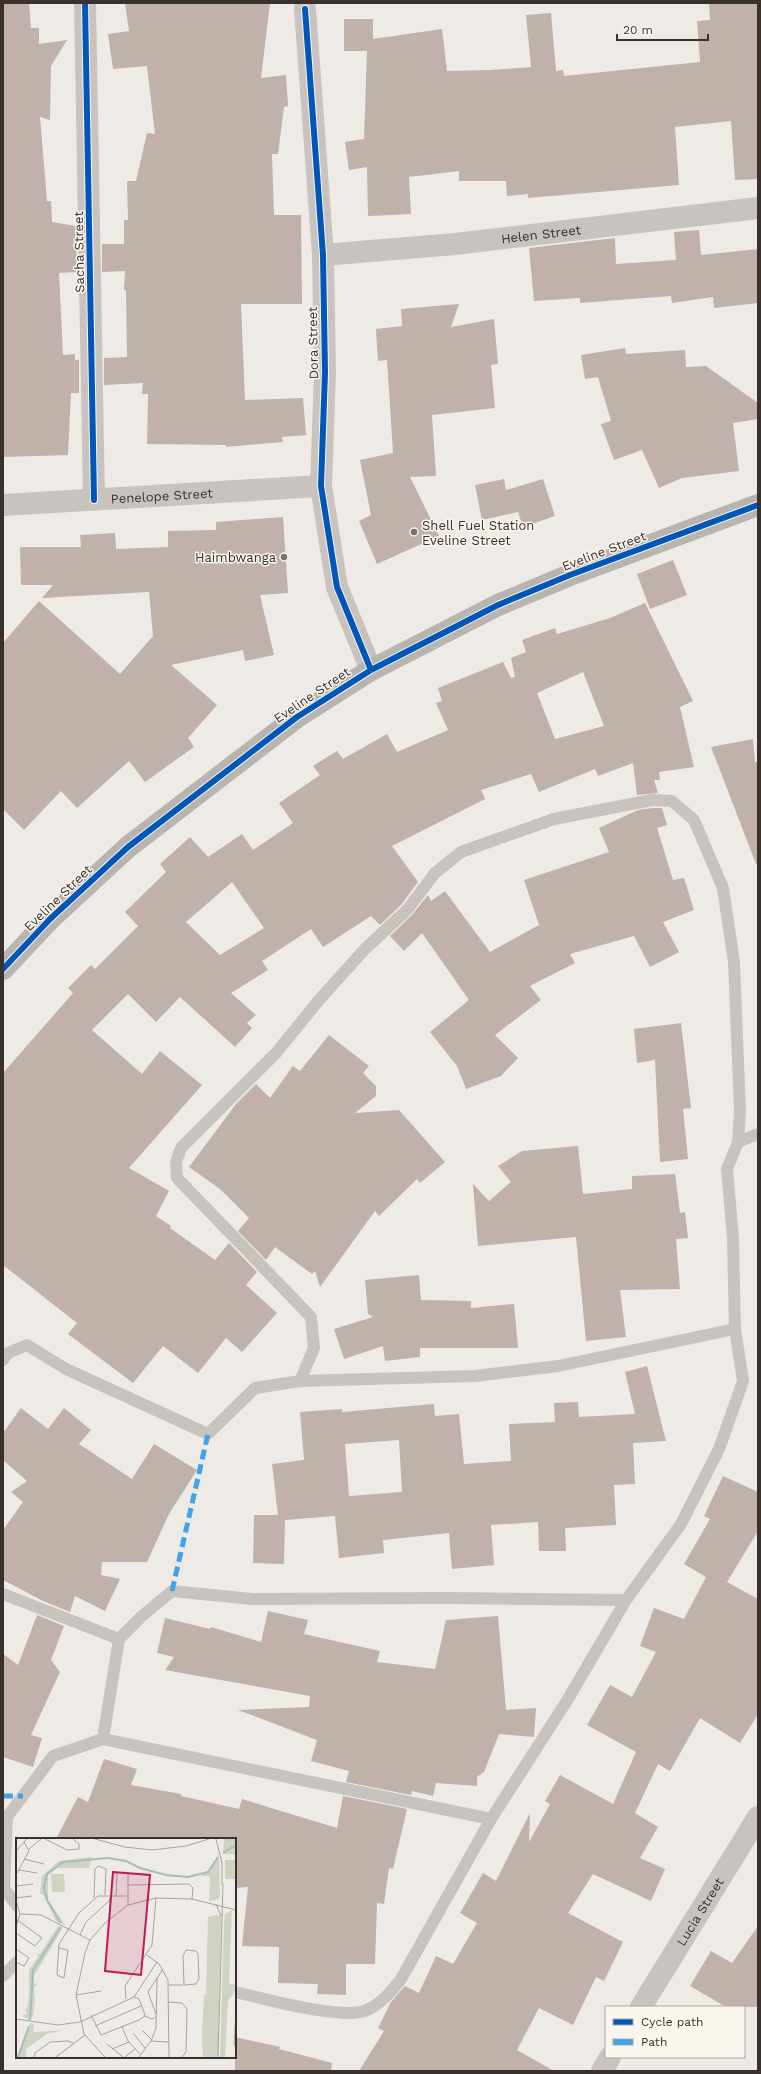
<svg xmlns="http://www.w3.org/2000/svg" width="761" height="2074" viewBox="0 0 761 2074" font-family="'Work Sans',sans-serif">
<style>
.building{fill:#c0b1aa;fill-rule:evenodd}
.lines{fill:none;stroke-linecap:round;stroke-linejoin:round}
.lane{stroke:#c8c3bf;stroke-width:12}
.street{stroke:#c8c3bf;stroke-width:22}
.secondary{stroke:#b8b4b0;stroke-width:22}
.quiet{stroke:#3fa3eb;stroke-width:5;stroke-dasharray:10 5;stroke-linecap:butt}
.cycleway-casing{stroke:#faf5ef;stroke-width:8}
.cycleway{stroke:#0057b8;stroke-width:6}
.poi-dot{fill:#78726e;stroke:#faf5ef;stroke-width:1.5}
.labels{text-anchor:middle;dominant-baseline:central;stroke-width:3;stroke-linejoin:round;paint-order:stroke}
.street-label{font-size:13px;fill:#39312d;stroke:#faf5ef}
.poi-label{font-size:13px;fill:#39312d;stroke:#faf5ef;text-anchor:start}
.inset-river{fill:none;stroke:#a4bebe;stroke-width:2}
.inset-road{fill:none;stroke:#a6a19c;stroke-width:1}
.view{fill:#c2185b;fill-opacity:0.15;stroke:#c2185b;stroke-width:2}
.inset-edge{fill:none;stroke:#39312d;stroke-width:2}
</style>
<rect width="100%" height="100%" fill="#eeebe6"/>
<path class="building" d="M 3,3 L 29,3 L 31,28 L 39,28 L 39,44 L 67,40 L 51,66 L 50,120 L 40,117 L 47,201 L 51,201 L 52,222 L 76,226 L 77,272 L 59,273 L 63,355 L 75,354 L 75,360 L 79,360 L 79,393 L 71,393 L 68,455 L 3,457 Z
M 125,3 L 270,3 L 261,78 L 286,75 L 288,106 L 284,107 L 278,154 L 272,154 L 274,215 L 301,215 L 302,304 L 241,304 L 245,400 L 303,398 L 306,435 L 282,437 L 283,442 L 226,447 L 226,445 L 147,444 L 148,394 L 142,394 L 143,383 L 104,385 L 104,358 L 127,357 L 126,290 L 124,290 L 125,271 L 102,272 L 102,244 L 124,244 L 124,220 L 128,220 L 127,181 L 136,181 L 147,133 L 155,134 L 147,66 L 113,69 L 108,34 L 129,31 Z
M 709,3 L 757,3 L 758,179 L 735,180 L 731,121 L 675,127 L 679,185 L 528,198 L 528,194 L 507,196 L 506,181 L 459,181 L 459,171 L 409,177 L 411,214 L 368,216 L 367,167 L 349,170 L 345,142 L 364,139 L 367,51 L 344,51 L 344,19 L 373,19 L 373,39 L 442,29 L 447,71 L 490,70 L 531,67 L 526,15 L 551,13 L 556,71 L 563,70 L 564,76 L 700,62 L 697,21 L 710,20 Z
M 699,230 L 701,255 L 758,249 L 758,303 L 714,308 L 713,297 L 672,303 L 671,296 L 580,303 L 580,298 L 534,301 L 529,248 L 615,238 L 616,264 L 676,260 L 674,232 Z
M 459,304 L 451,327 L 494,319 L 498,364 L 491,365 L 495,408 L 432,415 L 436,476 L 410,477 L 439,536 L 377,564 L 359,521 L 371,515 L 360,460 L 393,453 L 387,360 L 378,361 L 376,329 L 402,326 L 401,309 Z
M 625,348 L 626,354 L 685,350 L 686,367 L 706,366 L 758,403 L 758,419 L 733,423 L 739,471 L 682,478 L 659,488 L 642,450 L 614,460 L 601,424 L 611,421 L 598,377 L 585,379 L 581,355 Z
M 504,479 L 506,490 L 543,479 L 555,516 L 523,527 L 518,512 L 482,520 L 475,485 Z
M 283,517 L 288,593 L 260,595 L 274,655 L 245,661 L 243,650 L 171,665 L 217,705 L 188,738 L 194,747 L 145,782 L 129,761 L 77,808 L 61,791 L 24,830 L 3,809 L 3,643 L 39,601 L 120,674 L 153,636 L 149,592 L 42,598 L 53,585 L 21,585 L 20,547 L 81,547 L 80,535 L 115,533 L 116,549 L 168,547 L 168,531 L 216,530 L 216,522 Z
M 673,560 L 687,595 L 650,609 L 637,574 Z
M 645,603 L 693,701 L 680,707 L 694,767 L 659,772 L 660,780 L 654,780 L 658,793 L 637,795 L 633,763 L 598,776 L 595,769 L 539,792 L 531,774 L 481,790 L 485,799 L 392,846 L 418,882 L 401,905 L 380,925 L 371,916 L 323,947 L 311,929 L 262,961 L 268,970 L 231,993 L 256,1015 L 247,1023 L 252,1028 L 235,1047 L 180,997 L 156,1022 L 128,994 L 92,1030 L 142,1074 L 160,1051 L 202,1085 L 129,1168 L 169,1191 L 156,1216 L 171,1226 L 170,1228 L 215,1260 L 229,1243 L 257,1272 L 246,1285 L 277,1313 L 242,1352 L 226,1338 L 198,1373 L 163,1346 L 133,1383 L 68,1334 L 77,1323 L 3,1265 L 3,1073 L 73,993 L 68,988 L 91,965 L 95,969 L 138,926 L 125,912 L 166,872 L 160,864 L 190,837 L 208,857 L 242,834 L 253,850 L 293,823 L 279,803 L 320,775 L 313,766 L 337,751 L 343,759 L 387,734 L 397,752 L 448,730 L 436,703 L 442,701 L 438,688 L 503,662 L 511,678 L 515,677 L 511,658 L 526,652 L 522,640 L 555,628 L 557,634 L 610,618 ZM 583,672 L 604,726 L 555,739 L 537,693 ZM 232,882 L 264,928 L 220,955 L 186,922 Z
M 753,739 L 755,762 L 758,762 L 758,863 L 756,864 L 711,747 Z
M 653,808 L 662,808 L 667,825 L 657,828 L 673,880 L 684,878 L 694,910 L 663,922 L 679,952 L 650,967 L 634,936 L 570,954 L 575,963 L 530,986 L 541,1000 L 495,1035 L 518,1058 L 501,1076 L 466,1089 L 457,1066 L 430,1032 L 469,1000 L 422,933 L 404,951 L 390,936 L 412,915 L 428,895 L 431,901 L 445,891 L 490,952 L 539,925 L 524,880 L 609,852 L 599,828 L 638,810 Z
M 681,1023 L 691,1108 L 683,1109 L 688,1159 L 660,1162 L 655,1060 L 637,1063 L 634,1029 Z
M 329,1035 L 369,1066 L 363,1073 L 376,1086 L 376,1096 L 355,1113 L 399,1110 L 445,1162 L 420,1183 L 417,1179 L 379,1216 L 375,1211 L 320,1287 L 315,1271 L 312,1274 L 275,1247 L 266,1260 L 238,1231 L 249,1218 L 220,1189 L 189,1167 L 236,1104 L 256,1084 L 270,1098 L 293,1066 L 300,1071 Z
M 578,1146 L 583,1194 L 632,1189 L 632,1176 L 675,1174 L 680,1213 L 685,1212 L 688,1238 L 676,1239 L 680,1289 L 620,1290 L 626,1337 L 586,1341 L 576,1237 L 478,1246 L 473,1184 L 489,1201 L 511,1182 L 498,1166 L 522,1151 Z
M 419,1275 L 421,1300 L 471,1301 L 471,1308 L 514,1304 L 518,1348 L 420,1348 L 420,1357 L 385,1361 L 383,1346 L 344,1359 L 334,1329 L 373,1317 L 368,1314 L 365,1280 Z
M 647,1366 L 666,1441 L 633,1443 L 635,1484 L 614,1485 L 616,1525 L 565,1528 L 566,1551 L 539,1551 L 538,1522 L 491,1525 L 494,1565 L 452,1569 L 449,1533 L 383,1540 L 384,1553 L 339,1558 L 335,1516 L 285,1520 L 284,1564 L 253,1563 L 254,1515 L 278,1515 L 272,1464 L 304,1460 L 300,1412 L 342,1409 L 342,1412 L 434,1404 L 435,1416 L 459,1414 L 464,1464 L 511,1461 L 509,1424 L 555,1422 L 554,1403 L 578,1402 L 579,1417 L 635,1414 L 625,1372 ZM 399,1440 L 402,1492 L 349,1496 L 345,1444 Z
M 21,1408 L 48,1429 L 64,1408 L 91,1430 L 79,1444 L 132,1479 L 154,1444 L 197,1470 L 169,1514 L 147,1562 L 102,1562 L 101,1575 L 120,1579 L 105,1611 L 75,1596 L 70,1612 L 43,1601 L 3,1580 L 3,1530 L 23,1502 L 11,1492 L 27,1481 L 3,1460 L 3,1433 Z
M 723,1476 L 758,1492 L 758,1531 L 727,1582 L 758,1599 L 758,1714 L 740,1743 L 700,1718 L 670,1771 L 658,1764 L 635,1813 L 658,1827 L 640,1858 L 665,1869 L 651,1901 L 593,1874 L 568,1913 L 623,1942 L 604,1981 L 596,1977 L 573,2025 L 539,2008 L 517,2050 L 554,2071 L 359,2071 L 384,2031 L 378,2028 L 391,2002 L 405,1986 L 419,1993 L 436,1956 L 453,1964 L 477,1923 L 460,1913 L 483,1873 L 496,1881 L 530,1813 L 529,1842 L 550,1804 L 545,1801 L 560,1775 L 613,1804 L 636,1752 L 587,1725 L 610,1685 L 632,1697 L 656,1652 L 640,1646 L 654,1608 L 684,1619 L 706,1577 L 684,1564 L 710,1519 L 704,1516 Z
M 268,1611 L 308,1620 L 304,1634 L 380,1651 L 377,1662 L 435,1669 L 446,1620 L 498,1616 L 506,1710 L 536,1708 L 534,1737 L 499,1734 L 484,1772 L 477,1777 L 477,1786 L 436,1783 L 433,1796 L 412,1791 L 411,1795 L 346,1782 L 349,1771 L 311,1761 L 317,1740 L 238,1710 L 309,1707 L 310,1696 L 165,1670 L 174,1657 L 157,1653 L 165,1618 L 210,1629 L 211,1627 L 261,1642 Z
M 37,1615 L 64,1626 L 51,1660 L 60,1672 L 31,1735 L 42,1738 L 33,1767 L 3,1757 L 3,1654 L 18,1665 Z
M 104,1759 L 137,1769 L 131,1785 L 181,1794 L 181,1796 L 239,1809 L 242,1799 L 337,1828 L 343,1796 L 407,1809 L 393,1869 L 389,1868 L 384,1904 L 377,1903 L 375,1964 L 346,1964 L 346,1995 L 317,1994 L 318,1984 L 278,1983 L 279,1947 L 242,1946 L 248,1887 L 235,1888 L 235,1839 L 56,1839 L 78,1797 L 88,1802 Z
M 758,1926 L 758,2007 L 726,2007 L 690,1986 L 711,1951 L 732,1963 Z
M 235,2037 L 280,2047 L 279,2049 L 332,2063 L 331,2071 L 235,2071 Z"/>
<g class="lines">
<path class="lane" d="M 3,1360 L 8,1353 L 27,1345 L 66,1369 L 208,1434 L 255,1388 L 300,1381 L 475,1376 L 558,1366 L 735,1329
M 300,1381 L 314,1348 L 311,1317 L 177,1178 L 176,1162 L 181,1148 L 276,1053 L 319,1000 L 365,949 L 407,910 L 435,873 L 461,852 L 554,819 L 652,800 L 672,801 L 694,820 L 723,888 L 734,962 L 740,1111 L 738,1142
M 3,1594 L 119,1639
M 103,1739 L 491,1819
M 17,1906 L 4,1888 L 7,1817 L 53,1756 L 103,1739 L 119,1639 L 141,1617 L 172,1591 L 252,1599 L 446,1598 L 626,1600
M 3,1976 L 17,1962
M 235,1992 C 263,1998 343,2021 367,2010 C 382,2003 391,1992 401,1979 L 491,1819 L 568,1699 L 626,1600 L 681,1524 L 719,1449 L 743,1381 L 735,1329 L 733,1238 L 727,1169 L 738,1142 L 758,1134"/>
<g class="street">
<path d="M 85,3 L 94,500"/>
<path d="M 305,9 L 323,255 L 325,372 L 321,486 L 337,587 L 371,670"/>
<path id="s1" d="M 323,255 L 455,244 L 758,208"/>
<path id="s2" d="M 3,505 L 321,486"/>
<path id="s3" d="M 641,2007 L 758,1817"/>
<path d="M 602,2071 L 610,2057"/>
</g>
<path class="secondary" d="M 3,969 L 50,919 L 128,847 L 297,717 L 371,670 L 498,605 L 570,575 L 758,505"/>
<path class="quiet" d="M 172,1591 L 208,1434
M 3,1796 L 23,1796"/>
<defs>
<path id="cycleway" d="M 85,3 L 94,500
M 305,9 L 323,255 L 325,372 L 321,486 L 337,587 L 371,670
M 3,969 L 50,919 L 128,847 L 297,717 L 371,670 L 498,605 L 570,575 L 758,505"/>
</defs>
<use href="#cycleway" class="cycleway-casing"/>
<use href="#cycleway" class="cycleway"/>
</g>
<g class="poi-dot">
<circle cx="414" cy="532" r="4"/>
<circle cx="284" cy="557" r="4"/>
</g>
<g class="labels">
<g class="street-label">
<text stroke="none"><textPath href="#s1" startOffset="219">Helen Street</textPath></text>
<text transform="translate(79 252) rotate(-91)">Sacha Street</text>
<text transform="translate(313 343) rotate(-91)">Dora Street</text>
<text stroke="none"><textPath href="#s2" startOffset="159">Penelope Street</textPath></text>
<text transform="translate(604 551) rotate(-21)">Eveline Street</text>
<text transform="translate(312 695) rotate(-34)">Eveline Street</text>
<text transform="translate(58 898) rotate(-44)">Eveline Street</text>
<text stroke="none"><textPath href="#s3" startOffset="112">Lucia Street</textPath></text>
</g>
<g class="poi-label">
<text x="422" y="525">Shell Fuel Station<tspan x="422" dy="15">Eveline Street</tspan></text>
<text x="276" y="557" text-anchor="end">Haimbwanga</text>
</g>
</g>
<g transform="translate(16 1838)">
<rect width="220" height="220" fill="#eeebe6"/>
<path d="M 208,1 L 220,1 L 220,16 L 207,16 ZM 203,18 L 204,58 L 201,62 L 193,63 L 194,38 L 184,38 L 192,34 ZM 76,19 L 73,30 L 41,30 L 32,37 L 32,62 L 49,87 L 40,83 L 27,56 L 24,56 L 26,38 L 43,23 ZM 209,22 L 220,22 L 220,41 L 209,41 ZM 35,36 L 48,36 L 49,54 L 36,54 ZM 216,72 L 213,146 L 220,146 L 220,151 L 212,163 L 209,219 L 204,219 L 208,83 L 209,76 ZM 201,77 L 205,78 L 202,219 L 187,219 L 186,198 L 188,157 L 190,157 L 192,79 ZM 42,88 L 46,89 L 45,93 L 18,138 L 18,146 L 21,145 L 18,150 L 19,162 L 17,178 L 13,182 L 6,178 L 11,175 L 9,171 L 11,170 L 13,157 L 13,132 L 22,119 L 21,115 L 24,116 ZM 14,185 L 18,186 L 17,194 L 48,192 L 31,196 L 10,211 L 10,219 L 2,219 Z" fill="#cfd3c2"/>
<path class="inset-river" d="M 207,15 L 220,7M 45,85 L 31,62 L 28,49 L 31,36 L 47,24 L 92,20 L 110,23 L 124,30 L 150,37 L 172,39 L 192,34 L 202,19M 14,182 L 17,132 L 45,89M 2,219 L 13,188"/>
<path class="inset-road" d="M 29,1 L 51,12 L 63,11 L 63,6 L 57,1M 79,1 L 109,9 L 136,12 L 170,8 L 193,1M 200,1 L 206,25 L 206,47M 13,11 L 25,1M 0,13 L 11,1M 8,21 L 28,26M 3,32 L 21,35M 112,35 L 112,67M 0,37 L 13,13 L 8,4M 112,47 L 173,46 L 177,50 L 176,61M 0,48 L 17,46M 100,58 L 101,34M 0,60 L 16,58M 78,60 L 79,31 L 82,28 L 90,31 L 89,57M 0,62 L 4,76 L 0,89M 200,66 L 205,78M 4,76 L 25,77 L 74,102M 0,81 L 26,100 L 19,108 L 0,95M 64,97 L 70,84 L 93,63 L 95,58M 43,110 L 52,112 L 48,140 L 41,137 L 43,106 L 63,75 L 82,58 L 111,58M 0,111 L 13,120 L 8,128 L 0,124M 170,112 L 180,113 L 182,116 L 183,141 L 180,146 L 168,147 L 167,118 ZM 131,117 L 143,126 L 152,142 L 153,219M 153,147 L 167,147M 60,157 L 85,153M 110,161 L 109,148 L 136,107 L 140,60M 152,164 L 166,165 L 171,171 L 170,214 L 166,219M 220,174 L 218,207 L 220,208M 140,176 L 132,154 L 147,131M 75,177 L 85,197 L 123,182 L 129,178 L 128,174 L 123,161 L 118,159M 129,178 L 136,181 L 140,179M 0,181 L 42,187 L 64,184 L 118,159 L 141,124M 79,188 L 125,168M 106,189 L 112,203 L 124,216M 126,192 L 135,201M 117,195 L 129,210M 135,203 L 152,204M 91,206 L 107,219M 96,211 L 113,204M 18,219 L 19,215 L 34,204 L 52,203 L 57,205M 40,219 L 69,197M 89,219 L 68,196 L 60,157 L 69,115 L 74,102 L 89,85 L 112,67 L 140,60 L 176,61 L 220,72M 109,219 L 119,211M 123,219 L 135,203 L 140,190 L 141,140M 202,219 L 207,46"/>
<path class="view" d="M 97,34 L 134,37 L 125,137 L 89,133 Z"/>
<rect width="220" height="220" class="inset-edge"/>
</g>
<rect width="761" height="2074" fill="none" stroke="#39312d" stroke-width="8"/>
<rect x="605" y="2006" width="140" height="52" fill="#faf5ef" stroke="#ada7a1"/>
<rect x="613" y="2019" width="20" height="6" fill="#0057b8" stroke="#ada7a1"/>
<text x="641" y="2026" font-size="12" fill="#39312d">Cycle path</text>
<rect x="613" y="2039" width="20" height="6" fill="#3fa3eb" stroke="#ada7a1"/>
<text x="641" y="2046" font-size="12" fill="#39312d">Path</text>
<path d="M617 34v6h91v-6" fill="none" stroke="#39312d" stroke-width="2"/>
<text x="623" y="34" font-size="12" fill="#39312d" stroke="#faf5ef" stroke-width="3" paint-order="stroke">20 m</text>
</svg>
